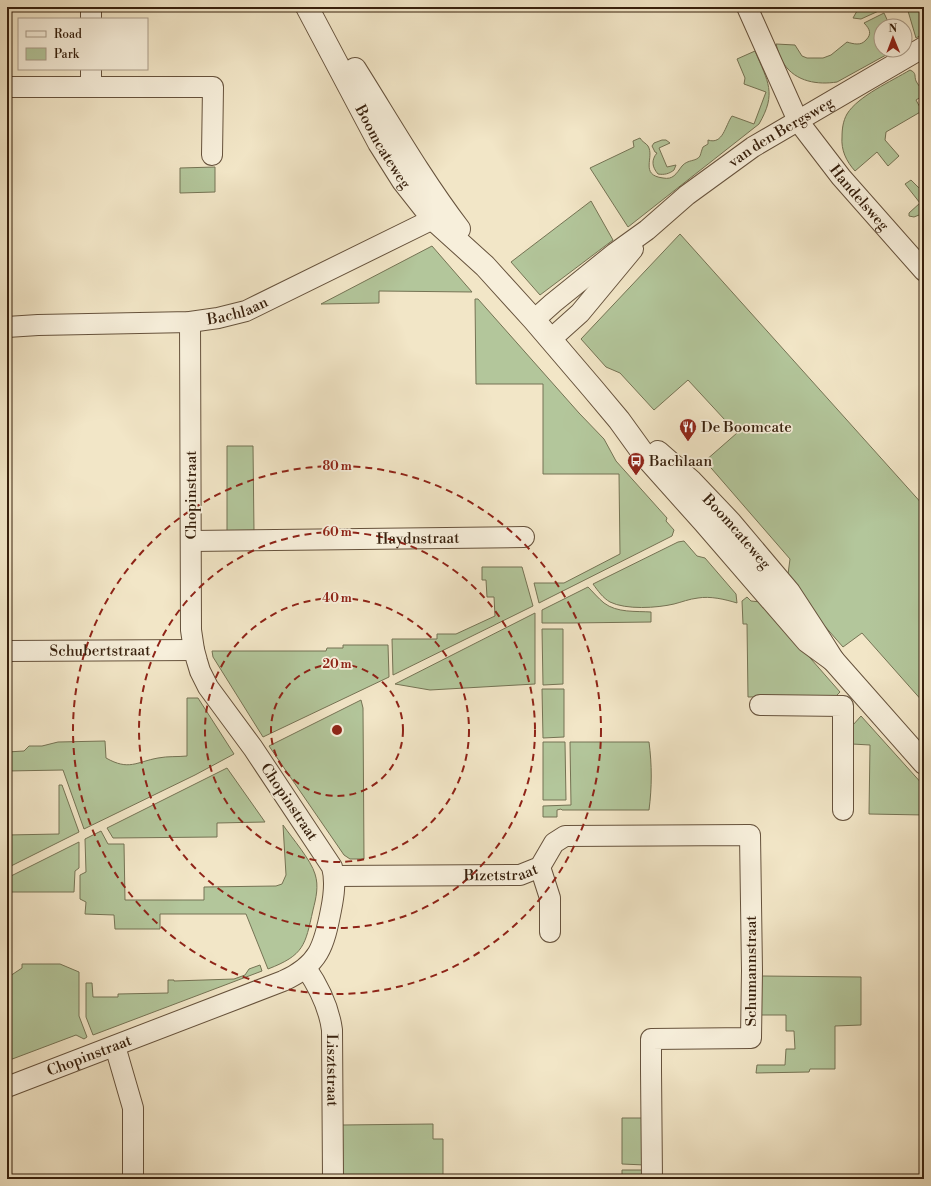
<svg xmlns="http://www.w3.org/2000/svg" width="931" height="1186" viewBox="0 0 931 1186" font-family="'Libre Bodoni',serif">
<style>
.green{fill:#b3c69b;stroke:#757354}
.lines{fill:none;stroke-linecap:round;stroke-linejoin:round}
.minor-casing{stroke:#66523c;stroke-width:22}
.tertiary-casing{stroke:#66523c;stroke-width:24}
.minor{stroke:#f7efdb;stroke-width:20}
.tertiary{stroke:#f7efdb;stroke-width:22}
.ring{fill:none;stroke:#8f2418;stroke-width:2;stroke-dasharray:7 5}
.labels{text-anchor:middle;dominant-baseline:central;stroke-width:3.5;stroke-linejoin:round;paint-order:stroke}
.street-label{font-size:15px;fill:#37200d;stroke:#f7efdb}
.poi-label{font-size:15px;fill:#37200d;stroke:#f7efdb;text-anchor:start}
.centre{fill:#8f2418;stroke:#f7efdb;stroke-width:2}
.ring-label{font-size:12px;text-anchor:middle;font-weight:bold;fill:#8f2418;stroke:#f7efdb;stroke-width:3.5;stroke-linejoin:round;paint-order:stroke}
</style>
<rect width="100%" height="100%" fill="#f2e6c7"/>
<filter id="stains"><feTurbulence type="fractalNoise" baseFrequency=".005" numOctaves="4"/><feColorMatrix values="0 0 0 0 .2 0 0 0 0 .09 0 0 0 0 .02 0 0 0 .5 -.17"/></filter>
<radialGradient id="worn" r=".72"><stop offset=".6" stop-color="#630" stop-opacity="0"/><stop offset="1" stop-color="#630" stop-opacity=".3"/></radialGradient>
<path class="green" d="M 856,7 L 882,7 L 883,9 L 861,19 L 853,18 L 857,11 Z
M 916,7 L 924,7 L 924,33 L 916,38 L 908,11 Z
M 884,13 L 890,26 L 881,26 L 881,50 L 895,50 L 837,82 C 818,85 796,82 784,64 C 780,58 778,51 776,44 L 795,45 L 802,56 L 807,58 L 823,58 L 831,55 L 847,42 C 850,43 854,44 857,44 C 861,44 863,43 866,40 C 872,34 870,29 864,23 Z
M 755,51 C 768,82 777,93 759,124 L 628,227 L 590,168 L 634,147 L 633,141 L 640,138 C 642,142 646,143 648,146 C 655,157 639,175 663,178 C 673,180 676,174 682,166 C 688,159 696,162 700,156 C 701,153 702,149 703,147 L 708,144 L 708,140 C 723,145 725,126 732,116 L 754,124 L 766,92 L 744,84 L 745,78 L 737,59 Z
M 910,70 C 917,73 914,76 916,81 C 918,85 921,88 924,92 L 924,95 L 916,100 L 922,111 L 886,132 L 885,140 L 899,156 L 888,166 L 877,152 L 855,171 C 846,161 841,150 842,137 C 842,129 843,121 847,114 C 858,96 892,81 910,70 Z
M 662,140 L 666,140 L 670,143 L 659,148 L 667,167 L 676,165 L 674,170 C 669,174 664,175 658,174 C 652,167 651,160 657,153 L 655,152 L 652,146 L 654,143 Z
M 215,167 L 215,192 L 180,193 L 180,168 Z
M 911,180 L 924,193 L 924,213 L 914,217 L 909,216 L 909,213 L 920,203 L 905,184 Z
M 591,201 L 613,240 L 540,295 L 511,262 Z
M 680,234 L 924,506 L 924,703 L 862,633 L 843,647 L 822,623 L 788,574 L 790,559 L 705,461 L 737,433 L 688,380 L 654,410 L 620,373 L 606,367 L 581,339 Z
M 432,246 L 472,292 L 379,291 L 379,303 L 321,304 Z
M 475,299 L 478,299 L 579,413 L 604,439 L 616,461 L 667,518 L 666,521 L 674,530 L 672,536 L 539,603 L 534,583 L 564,583 L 620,554 L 619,474 L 543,474 L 543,384 L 476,384 Z
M 227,446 L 253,446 L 254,532 L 227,532 Z
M 684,541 L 697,556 L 705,558 L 736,594 L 737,603 C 724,599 710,596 698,598 C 689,599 682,602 674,604 C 657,608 626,610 610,602 C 603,598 598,591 593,584 L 678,542 Z
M 482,567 L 522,567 L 533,606 L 393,675 L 392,639 L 437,639 L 437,634 L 456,634 L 495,616 L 494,597 L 487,597 L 486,580 L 482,580 Z
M 588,587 C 593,592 598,598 604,603 C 617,613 636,611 651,612 L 651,622 L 571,623 L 542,623 L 542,610 Z
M 747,597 L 751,601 L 761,602 L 840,692 L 836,696 L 748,697 L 747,624 L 743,624 L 742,601 Z
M 535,613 L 535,684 L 430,690 L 395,684 Z
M 542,629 L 563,629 L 563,684 L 543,685 Z
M 343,645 L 388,645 L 389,677 L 263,737 L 213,657 L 212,651 L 326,651 L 327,648 L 343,648 Z
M 542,689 L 564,689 L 564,737 L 543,738 Z
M 187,698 L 198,698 L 234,754 L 195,775 L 84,829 L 63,770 L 7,771 L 7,752 L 24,751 L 29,746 L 42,746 L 58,742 L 105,741 L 106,758 C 129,771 136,762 158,758 C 168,756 178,757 187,756 Z
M 361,700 L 363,708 L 364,859 L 350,859 L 344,855 L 269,746 Z
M 861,716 L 924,786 L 924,815 L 869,814 L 870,745 L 852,744 L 853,725 Z
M 543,742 L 565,742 L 566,800 L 543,800 Z
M 570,742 L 649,742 C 652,765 652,787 649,810 L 562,810 L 561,809 L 557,810 L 557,817 L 543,817 L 543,806 L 571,805 Z
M 227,768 L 265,822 L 217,823 L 217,837 L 113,838 L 107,828 Z
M 59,785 L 62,785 L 79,832 L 7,868 L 7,835 L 59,834 Z
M 283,825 C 292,838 311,860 315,874 C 319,886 316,898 313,910 C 305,946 304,955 268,969 L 246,914 L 160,914 L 160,929 L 115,929 L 114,915 L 85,914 L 86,902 L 80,899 L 80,875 L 86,872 L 85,839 L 101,831 L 108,844 L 124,844 L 125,900 L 204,900 L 204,887 L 276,886 L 282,884 L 286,875 Z
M 79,842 L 79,868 L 75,871 L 74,892 L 7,892 L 7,878 Z
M 22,964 L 60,964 L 79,972 L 79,1016 L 87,1037 L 84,1039 L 76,1035 L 7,1061 L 7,988 L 10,976 L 22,968 Z
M 260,965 L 262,971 L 93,1035 L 86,1017 L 86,983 L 92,983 L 93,997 L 118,997 L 118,994 L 168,993 L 168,980 L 174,980 L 174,981 L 234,979 L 245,975 L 249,969 Z
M 763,976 L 861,977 L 861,1025 L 835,1026 L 835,1069 L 810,1069 L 809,1072 L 756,1073 L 757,1065 L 785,1065 L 786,1049 L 795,1049 L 794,1031 L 786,1031 L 786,1015 L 757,1015 L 759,978 Z
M 622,1118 L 645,1118 L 645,1165 L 622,1164 Z
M 433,1124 L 433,1139 L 443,1139 L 443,1176 L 342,1177 L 342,1125 Z
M 622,1170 L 644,1170 L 644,1179 L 622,1179 Z"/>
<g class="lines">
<defs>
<g id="minor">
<path id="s1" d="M 747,7 L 798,121 L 841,177 L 924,271"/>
<path d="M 91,19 L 91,7"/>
<path d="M 91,86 L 91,69"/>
<path d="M 7,87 L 213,87 L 212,155"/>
<path id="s2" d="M 534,320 L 553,303 L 615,253 L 647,230 L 687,195 L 753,147 L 924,47"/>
<path id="s3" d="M 7,327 L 38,325 L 190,322 L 218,318 L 246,311 L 433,219 L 445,210"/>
<path d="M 551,339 L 580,313 L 633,249"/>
<path id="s4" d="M 191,541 L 524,537"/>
<path id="s5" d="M 7,651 L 194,650"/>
<path d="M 760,705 L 843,706 L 843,810"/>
<path d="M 540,867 L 550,898 L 550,932"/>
<path id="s6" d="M 334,876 L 520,875 L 540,867 L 554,843 L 565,836 L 750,835 L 752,971 L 751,1038 L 651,1039 L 651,1071 L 652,1179"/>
<path id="s7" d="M 306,968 C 319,987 329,1007 332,1030 L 333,1179"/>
<path d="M 115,1046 L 133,1108 L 133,1179"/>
<path id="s8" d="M 7,1087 L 283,981 C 319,965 324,946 331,910 C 334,895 336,881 332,867 L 253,748 L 208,687 L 200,671 L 197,661 L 194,650 L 191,630 L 190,322"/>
</g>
<g id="tertiary">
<path id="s9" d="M 307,7 L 379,143 L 403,181 L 433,219 L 485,266 L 534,320 L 593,389 L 619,420 L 645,456 L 704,522 L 807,641 L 833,660"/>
<path d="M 355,69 C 389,123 421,179 459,229"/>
<path id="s10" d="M 658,452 L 691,481 L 730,522 L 789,592 L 821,641 L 833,660 L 924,763"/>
</g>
</defs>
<use href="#minor" class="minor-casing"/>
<use href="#tertiary" class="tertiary-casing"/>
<use href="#minor" class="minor"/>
<use href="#tertiary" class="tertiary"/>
</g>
<g class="ring">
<circle cx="337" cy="730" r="66"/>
<circle cx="337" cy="730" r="132"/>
<circle cx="337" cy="730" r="198"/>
<circle cx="337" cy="730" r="264"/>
</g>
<defs>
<symbol id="restaurant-pin" viewBox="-11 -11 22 30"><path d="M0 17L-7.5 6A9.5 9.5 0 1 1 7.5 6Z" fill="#8f2418" stroke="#f7efdb"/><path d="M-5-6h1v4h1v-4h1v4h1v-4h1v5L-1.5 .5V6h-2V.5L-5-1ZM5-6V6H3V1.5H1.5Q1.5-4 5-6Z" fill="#fff"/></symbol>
<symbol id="bus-pin" viewBox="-11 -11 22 30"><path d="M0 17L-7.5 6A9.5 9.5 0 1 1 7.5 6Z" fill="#8f2418" stroke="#f7efdb"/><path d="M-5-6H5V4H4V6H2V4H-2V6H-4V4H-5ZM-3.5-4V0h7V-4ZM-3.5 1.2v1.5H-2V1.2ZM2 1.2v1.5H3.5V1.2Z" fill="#fff"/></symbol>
</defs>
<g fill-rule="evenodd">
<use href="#restaurant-pin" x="678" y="417" width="20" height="27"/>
<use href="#bus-pin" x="626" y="451" width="20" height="27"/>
</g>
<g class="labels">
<g class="street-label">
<text stroke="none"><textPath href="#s2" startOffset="311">van den Bergsweg</textPath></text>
<text stroke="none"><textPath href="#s9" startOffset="159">Boomcateweg</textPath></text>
<text stroke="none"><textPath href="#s1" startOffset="223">Handelsweg</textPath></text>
<text stroke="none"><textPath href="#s3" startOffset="232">Bachlaan</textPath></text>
<text transform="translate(191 495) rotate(-90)">Chopinstraat</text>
<text stroke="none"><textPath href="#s10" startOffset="112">Boomcateweg</textPath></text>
<text stroke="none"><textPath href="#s4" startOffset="227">Haydnstraat</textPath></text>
<text stroke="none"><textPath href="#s5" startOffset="93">Schubertstraat</textPath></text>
<text transform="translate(289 802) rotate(56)">Chopinstraat</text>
<text stroke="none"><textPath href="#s6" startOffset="167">Bizetstraat</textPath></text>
<text transform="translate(751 971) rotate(-90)">Schumannstraat</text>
<text stroke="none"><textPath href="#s8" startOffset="88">Chopinstraat</textPath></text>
<text stroke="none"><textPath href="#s7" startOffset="108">Lisztstraat</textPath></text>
</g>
<g class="poi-label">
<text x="701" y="427">De Boomcate</text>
<text x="649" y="461">Bachlaan</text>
</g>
</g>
<circle cx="337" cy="730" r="6" class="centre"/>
<g class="ring-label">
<text x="337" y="470">80 m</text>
<text x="337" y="536">60 m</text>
<text x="337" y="602">40 m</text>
<text x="337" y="668">20 m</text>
</g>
<rect width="931" height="1186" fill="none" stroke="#f2e6c7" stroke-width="24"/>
<rect x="8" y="8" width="915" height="1170" fill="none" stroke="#37200d" stroke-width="2"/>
<rect x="12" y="12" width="907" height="1162" fill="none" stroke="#37200d"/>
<rect x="18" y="18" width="130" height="52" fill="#f7efdb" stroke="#aa9c89"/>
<rect x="26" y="31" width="20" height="6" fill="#f7efdb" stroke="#aa9c89"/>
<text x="54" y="38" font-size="12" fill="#37200d">Road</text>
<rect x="26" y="48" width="20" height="12" fill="#b3c69b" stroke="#aa9c89"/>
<text x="54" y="58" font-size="12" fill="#37200d">Park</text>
<g transform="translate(893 38) rotate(359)"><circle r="19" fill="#f7efdb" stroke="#aa9c89"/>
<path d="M0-3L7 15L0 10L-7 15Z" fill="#8f2418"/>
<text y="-6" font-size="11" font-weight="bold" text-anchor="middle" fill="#37200d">N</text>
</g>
<rect width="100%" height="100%" filter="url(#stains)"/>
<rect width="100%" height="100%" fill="url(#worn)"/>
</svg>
